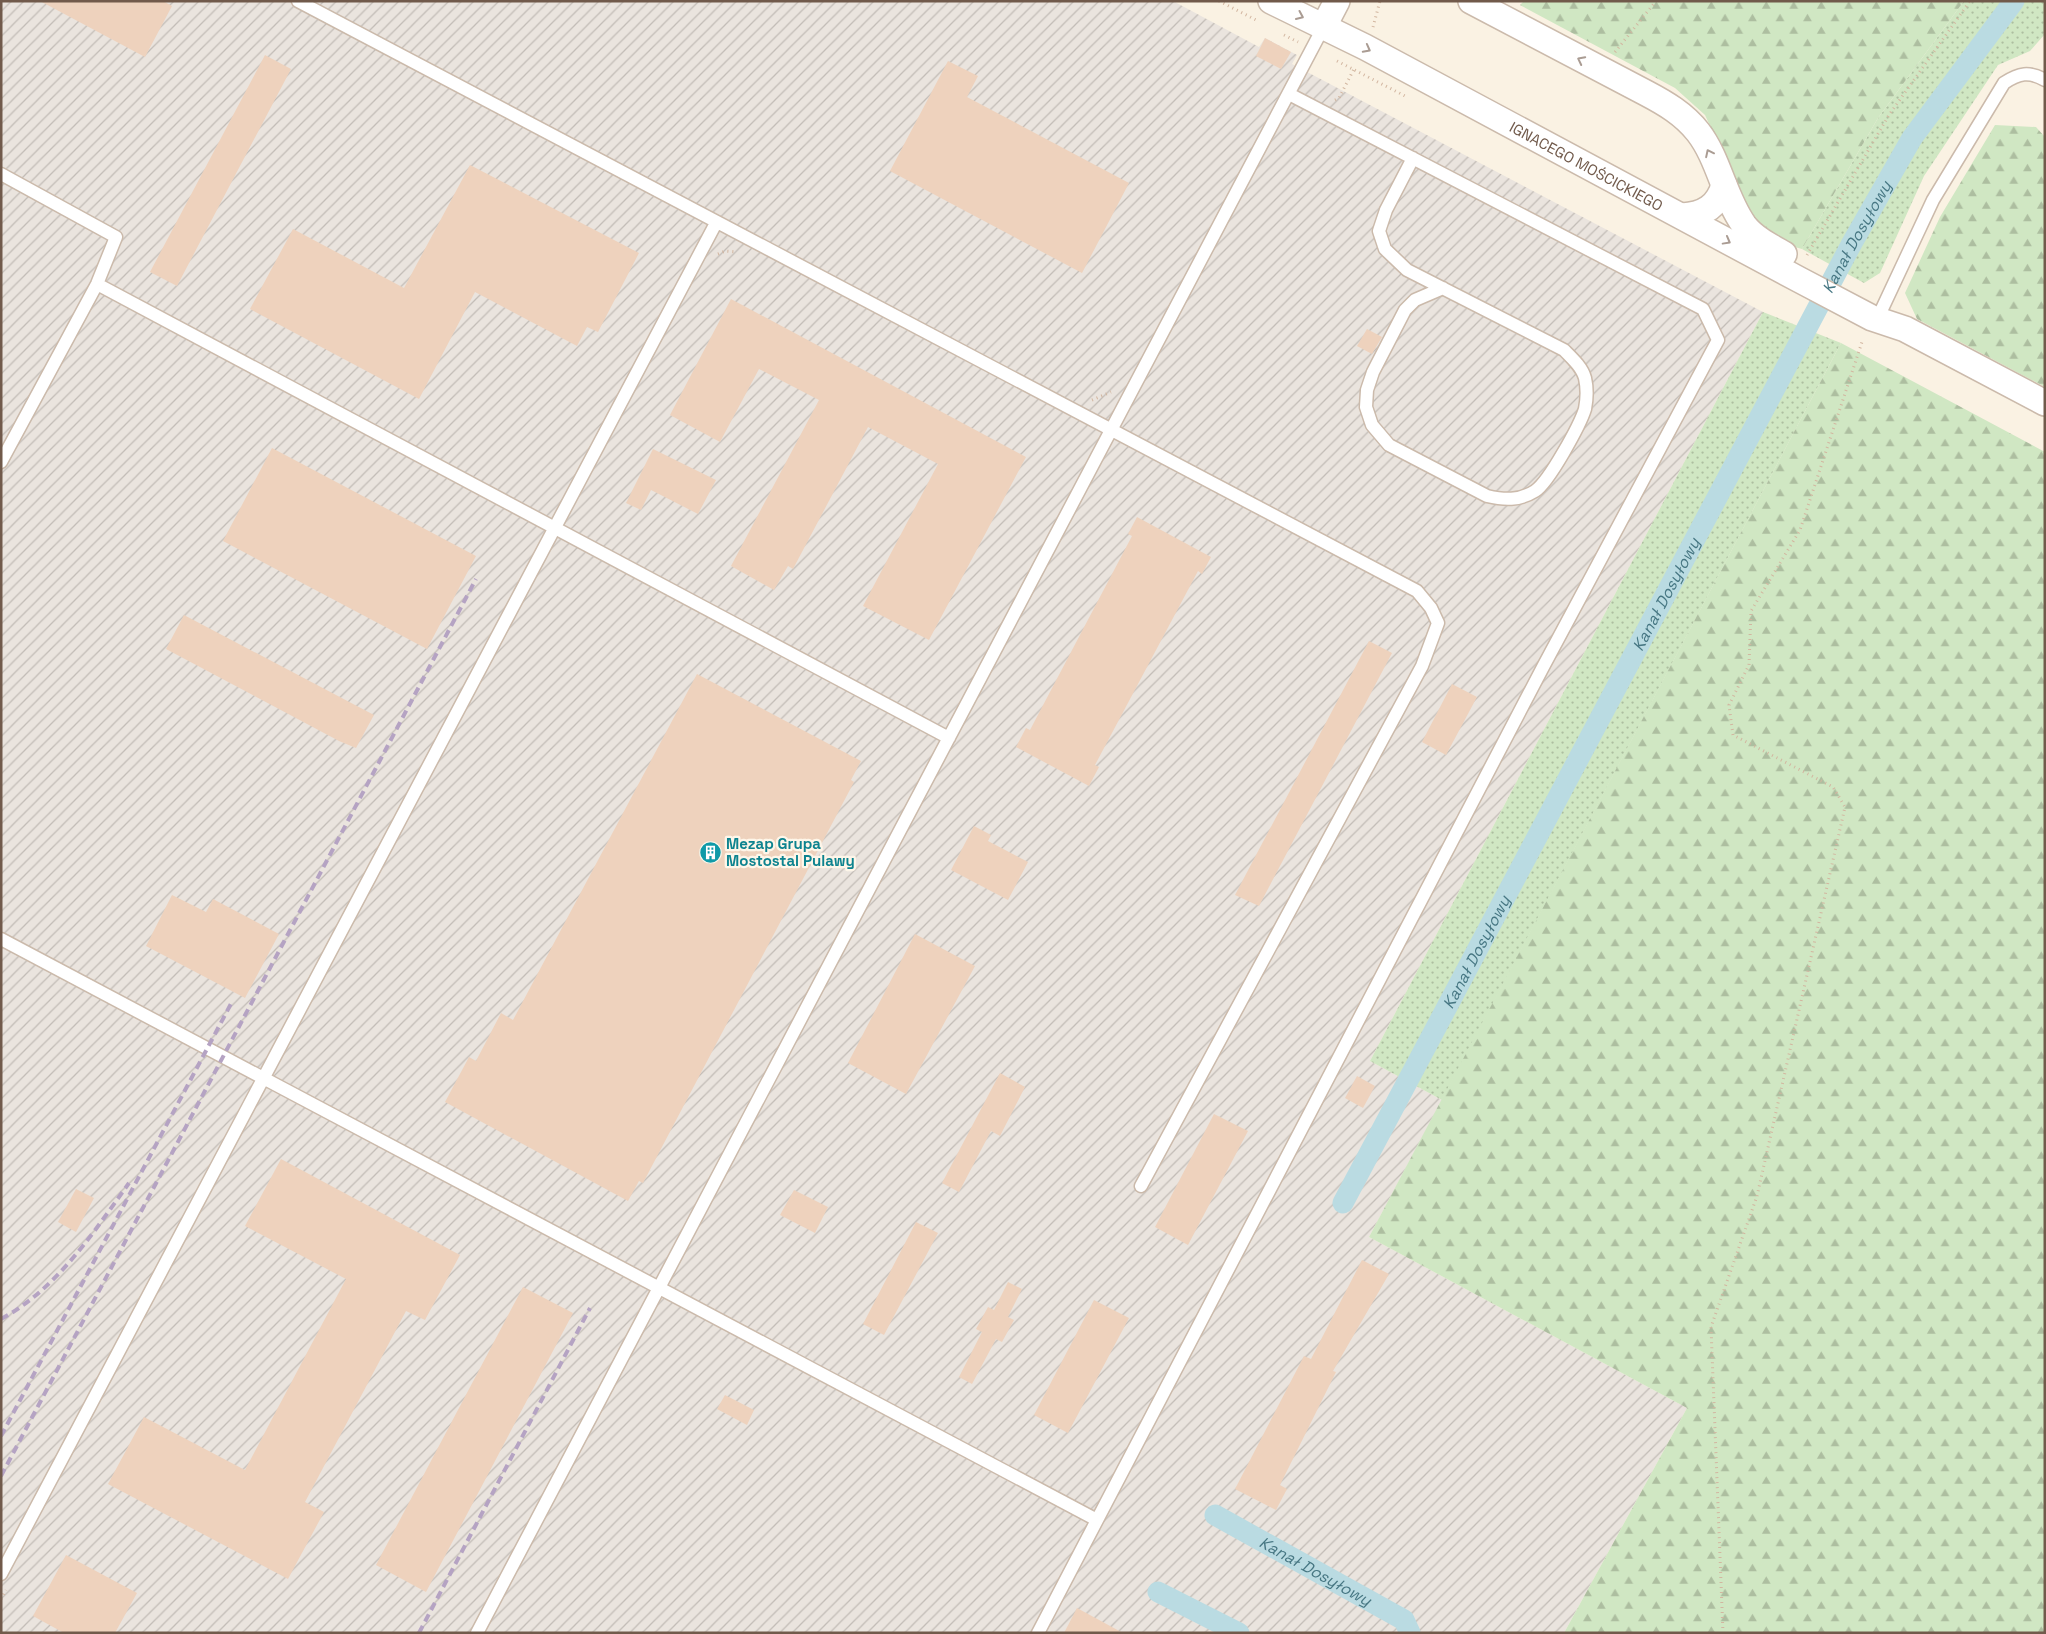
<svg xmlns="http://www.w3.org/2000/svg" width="2046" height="1634" viewBox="0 0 2046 1634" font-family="'Space Grotesk',sans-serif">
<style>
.industrial{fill:url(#industrial-furrows)}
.grass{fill:url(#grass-dots)}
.forest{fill:url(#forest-firs)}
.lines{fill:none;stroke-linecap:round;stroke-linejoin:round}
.canal{stroke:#badbe2;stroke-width:21}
.building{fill:#eed2bd}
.lane-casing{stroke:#cbbaab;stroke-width:15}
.street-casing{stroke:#cbbaab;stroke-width:28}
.path{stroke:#d2b6a0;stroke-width:3;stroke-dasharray:1 4;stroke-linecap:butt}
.lane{stroke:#fff;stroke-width:12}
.street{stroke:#fff;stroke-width:25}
.rail{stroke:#b5a3c3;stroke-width:4;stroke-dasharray:8 5;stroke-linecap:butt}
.oneway{stroke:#aa9c93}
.labels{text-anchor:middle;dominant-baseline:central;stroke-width:4.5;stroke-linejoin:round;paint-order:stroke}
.street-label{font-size:15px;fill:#715a4b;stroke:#fef6e9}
.culture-label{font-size:15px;font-weight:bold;fill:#0d838f;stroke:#fef6e9;text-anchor:start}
.water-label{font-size:16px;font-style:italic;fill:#477783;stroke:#fef6e9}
</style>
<defs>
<pattern id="industrial-furrows" width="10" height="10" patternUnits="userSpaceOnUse" patternTransform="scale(1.25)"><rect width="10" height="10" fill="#eae4de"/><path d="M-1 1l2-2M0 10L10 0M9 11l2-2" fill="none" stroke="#c2bcb6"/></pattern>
<pattern id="grass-dots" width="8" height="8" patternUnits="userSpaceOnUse" patternTransform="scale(1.25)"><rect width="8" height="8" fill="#d0e7c3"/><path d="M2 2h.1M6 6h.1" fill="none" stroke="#adbea0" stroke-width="1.8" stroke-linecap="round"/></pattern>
<pattern id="forest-firs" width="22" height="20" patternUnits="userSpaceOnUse" patternTransform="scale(1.25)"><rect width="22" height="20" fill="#d0e7c3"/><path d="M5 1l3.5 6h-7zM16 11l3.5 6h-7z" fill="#adbea0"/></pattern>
</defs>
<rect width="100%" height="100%" fill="#faf2e3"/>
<path class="industrial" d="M 1,1 L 1173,1 L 1259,47 L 1265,38 L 1297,55 L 1292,64 L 1763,312 L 1370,1061 L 1442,1100 L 1369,1237 L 1687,1408 L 1564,1633 L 1,1633 Z"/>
<path class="grass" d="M 1964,1 L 2045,1 L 2045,34 L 2030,51 L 1998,65 L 1924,176 L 1880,273 L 1864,283 L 1802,249 L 1878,118 Z
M 1763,312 L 1841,343 L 1442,1100 L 1370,1061 Z"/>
<path class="forest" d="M 1524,1 L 1964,1 L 1878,118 L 1802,249 L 1777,242 L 1754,221 L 1705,115 L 1675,88 L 1520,5 Z
M 1995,125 L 2036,127 L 2045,137 L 2045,387 L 1917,319 L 1905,293 L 1940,217 Z
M 1841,343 L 2045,452 L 2045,1633 L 1564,1633 L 1687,1408 L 1369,1237 Z"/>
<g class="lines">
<g class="canal">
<path id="s1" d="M 1343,1203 L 1852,243 L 1912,138 L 2014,1"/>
<path id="s2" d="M 1215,1515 L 1404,1620 L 1410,1633"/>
<path d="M 1158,1592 L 1239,1633"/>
</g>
</g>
<path class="building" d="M 40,1 L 163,1 L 172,6 L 145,57 Z
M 1265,38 L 1291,52 L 1281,69 L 1256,56 Z
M 265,55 L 291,69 L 177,286 L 150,272 Z
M 948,61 L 978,76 L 967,97 L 1129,183 L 1082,273 L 890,171 Z
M 470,165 L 639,253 L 598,332 L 587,327 L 577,346 L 475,292 L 419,399 L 250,309 L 293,229 L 404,288 Z
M 731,299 L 1026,457 L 929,640 L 863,606 L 938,464 L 868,427 L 793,569 L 788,566 L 774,590 L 731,566 L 819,400 L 759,369 L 720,442 L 670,415 Z
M 1367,329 L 1382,337 L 1372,354 L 1357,346 Z
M 272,448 L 476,556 L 427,649 L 223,541 Z
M 653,449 L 716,480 L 698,514 L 651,490 L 641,510 L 626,503 Z
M 1137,517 L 1211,557 L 1202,574 L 1198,571 L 1095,765 L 1099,767 L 1089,786 L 1016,747 L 1026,728 L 1030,730 L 1132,536 L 1128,534 Z
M 184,615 L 374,715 L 356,748 L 339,741 L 166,649 Z
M 1369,641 L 1392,653 L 1259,906 L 1235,895 Z
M 697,674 L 861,761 L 851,780 L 854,782 L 643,1183 L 639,1181 L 628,1201 L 445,1102 L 469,1057 L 476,1061 L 501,1013 L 513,1020 Z
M 1452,684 L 1477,697 L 1446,755 L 1422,742 Z
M 974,826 L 991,835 L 988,841 L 1028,862 L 1008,900 L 951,870 Z
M 172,895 L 206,912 L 213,899 L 279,934 L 245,998 L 146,946 Z
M 915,934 L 975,966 L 906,1094 L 848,1063 Z
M 1000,1073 L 1025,1087 L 1000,1136 L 991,1131 L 959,1192 L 942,1183 Z
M 1357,1076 L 1375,1086 L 1363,1108 L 1345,1098 Z
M 1214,1114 L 1248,1131 L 1188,1245 L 1155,1227 Z
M 281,1159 L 460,1255 L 425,1320 L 406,1311 L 305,1502 L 324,1512 L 288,1579 L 108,1484 L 144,1417 L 245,1470 L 346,1279 L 245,1226 Z
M 76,1189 L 94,1198 L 76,1232 L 58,1222 Z
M 794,1190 L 828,1207 L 815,1233 L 780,1215 Z
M 916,1222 L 938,1233 L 884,1335 L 863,1324 Z
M 1362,1260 L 1389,1274 L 1333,1371 L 1336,1372 L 1280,1485 L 1287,1489 L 1276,1510 L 1235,1489 L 1304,1356 L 1311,1359 Z
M 1008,1282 L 1022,1289 L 1008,1317 L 1014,1320 L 1002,1342 L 996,1339 L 972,1384 L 959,1377 L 982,1332 L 976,1329 L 988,1307 L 994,1310 Z
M 523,1287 L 573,1313 L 426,1592 L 376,1565 Z
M 1094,1300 L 1129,1318 L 1068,1433 L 1034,1415 Z
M 725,1395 L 754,1410 L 747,1425 L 717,1409 Z
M 66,1555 L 137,1593 L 115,1633 L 64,1633 L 33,1616 Z
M 1077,1608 L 1123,1633 L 1064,1633 Z"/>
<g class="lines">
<defs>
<path id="lane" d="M 298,1 L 1417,591 L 1431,608 L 1438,623 L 1422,666 L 1141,1186
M 1413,158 L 1386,210 L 1379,231 L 1385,249 L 1407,270 L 1564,350 C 1572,358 1582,367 1585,378 C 1587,387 1587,399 1585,409 C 1580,425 1549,482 1535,491 C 1519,501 1504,500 1487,496 L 1389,445 L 1372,425 L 1366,407 L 1367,390 L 1373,372 L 1405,310 L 1415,300 L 1443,288
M 1,174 L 116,237 L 97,284 L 1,462
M 97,284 L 949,738
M 1882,309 L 1933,200 L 2004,83 C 2019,73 2029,71 2045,80
M 1,939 L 1097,1520
M 1,1574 L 716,223
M 477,1633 L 1324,26
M 1038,1633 L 1543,667 L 1718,340 L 1703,309 L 1289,94"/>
<g id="street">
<path id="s3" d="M 1271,1 L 1365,47 L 1798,279 L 1872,318 L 1905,329 L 2045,403"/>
<path d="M 1471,1 L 1646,93 C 1665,103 1684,114 1698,132 C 1719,159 1724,197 1744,225 C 1754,238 1770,246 1784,254"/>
<path d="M 1324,26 L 1337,1"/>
<path d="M 1682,216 C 1704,215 1718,206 1724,185"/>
</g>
</defs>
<use href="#lane" class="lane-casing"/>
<use href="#street" class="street-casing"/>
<path class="path" d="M 1219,1 L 1258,21
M 1373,27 L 1380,1
M 1284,35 L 1298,42
M 1615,52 L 1656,1
M 1337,61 L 1405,96
M 1335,100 L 1339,98 L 1355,67
M 718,254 L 725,251 L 737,252
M 1807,255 L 1889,115 L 1970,1
M 1092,400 L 1111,392
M 1,1599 L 6,1590
M 1723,1633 L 1711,1327 L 1757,1196 L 1845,807 L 1833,787 L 1733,735 L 1729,705 L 1749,665 L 1751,611 L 1800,530 L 1863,339"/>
<use href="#lane" class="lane"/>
<use href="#street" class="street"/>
<path class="rail" d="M 1,1319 C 57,1289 93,1233 129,1183
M 1,1436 L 233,1000
M 1,1476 L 476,579
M 419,1633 L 590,1308"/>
</g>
<defs><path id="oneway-chevron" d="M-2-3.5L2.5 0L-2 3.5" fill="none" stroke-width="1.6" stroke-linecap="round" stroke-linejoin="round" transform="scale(1.25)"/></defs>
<g class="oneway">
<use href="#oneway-chevron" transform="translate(1300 16) rotate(24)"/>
<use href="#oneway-chevron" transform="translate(1367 49) rotate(28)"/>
<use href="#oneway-chevron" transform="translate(1581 60) rotate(-153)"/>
<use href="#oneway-chevron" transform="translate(1709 153) rotate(-116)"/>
<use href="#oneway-chevron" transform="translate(1727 241) rotate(29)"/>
</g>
<defs>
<symbol id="building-disc" viewBox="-11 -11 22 22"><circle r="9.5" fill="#0f9aa8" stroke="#fef6e9"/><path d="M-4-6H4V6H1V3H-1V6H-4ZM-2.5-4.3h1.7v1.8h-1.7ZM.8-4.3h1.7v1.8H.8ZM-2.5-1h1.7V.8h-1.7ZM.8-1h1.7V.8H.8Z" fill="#fff"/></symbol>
</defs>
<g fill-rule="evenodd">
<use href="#building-disc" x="698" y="840" width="25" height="25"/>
</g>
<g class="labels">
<g class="street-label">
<text stroke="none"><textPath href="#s3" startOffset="356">IGNACEGO MOŚCICKIEGO</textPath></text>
</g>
<g class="culture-label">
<text x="726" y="843">Mezap Grupa<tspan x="726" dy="17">Mostostal Pulawy</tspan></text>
</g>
<g class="water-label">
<text stroke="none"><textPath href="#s1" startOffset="1094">Kanał Dosyłowy</textPath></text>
<text stroke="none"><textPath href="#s1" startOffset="689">Kanał Dosyłowy</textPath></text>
<text stroke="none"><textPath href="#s1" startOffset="284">Kanał Dosyłowy</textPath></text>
<text stroke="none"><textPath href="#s2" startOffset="115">Kanał Dosyłowy</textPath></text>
</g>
</g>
<rect width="2046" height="1634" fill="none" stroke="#715a4b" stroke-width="5"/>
</svg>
